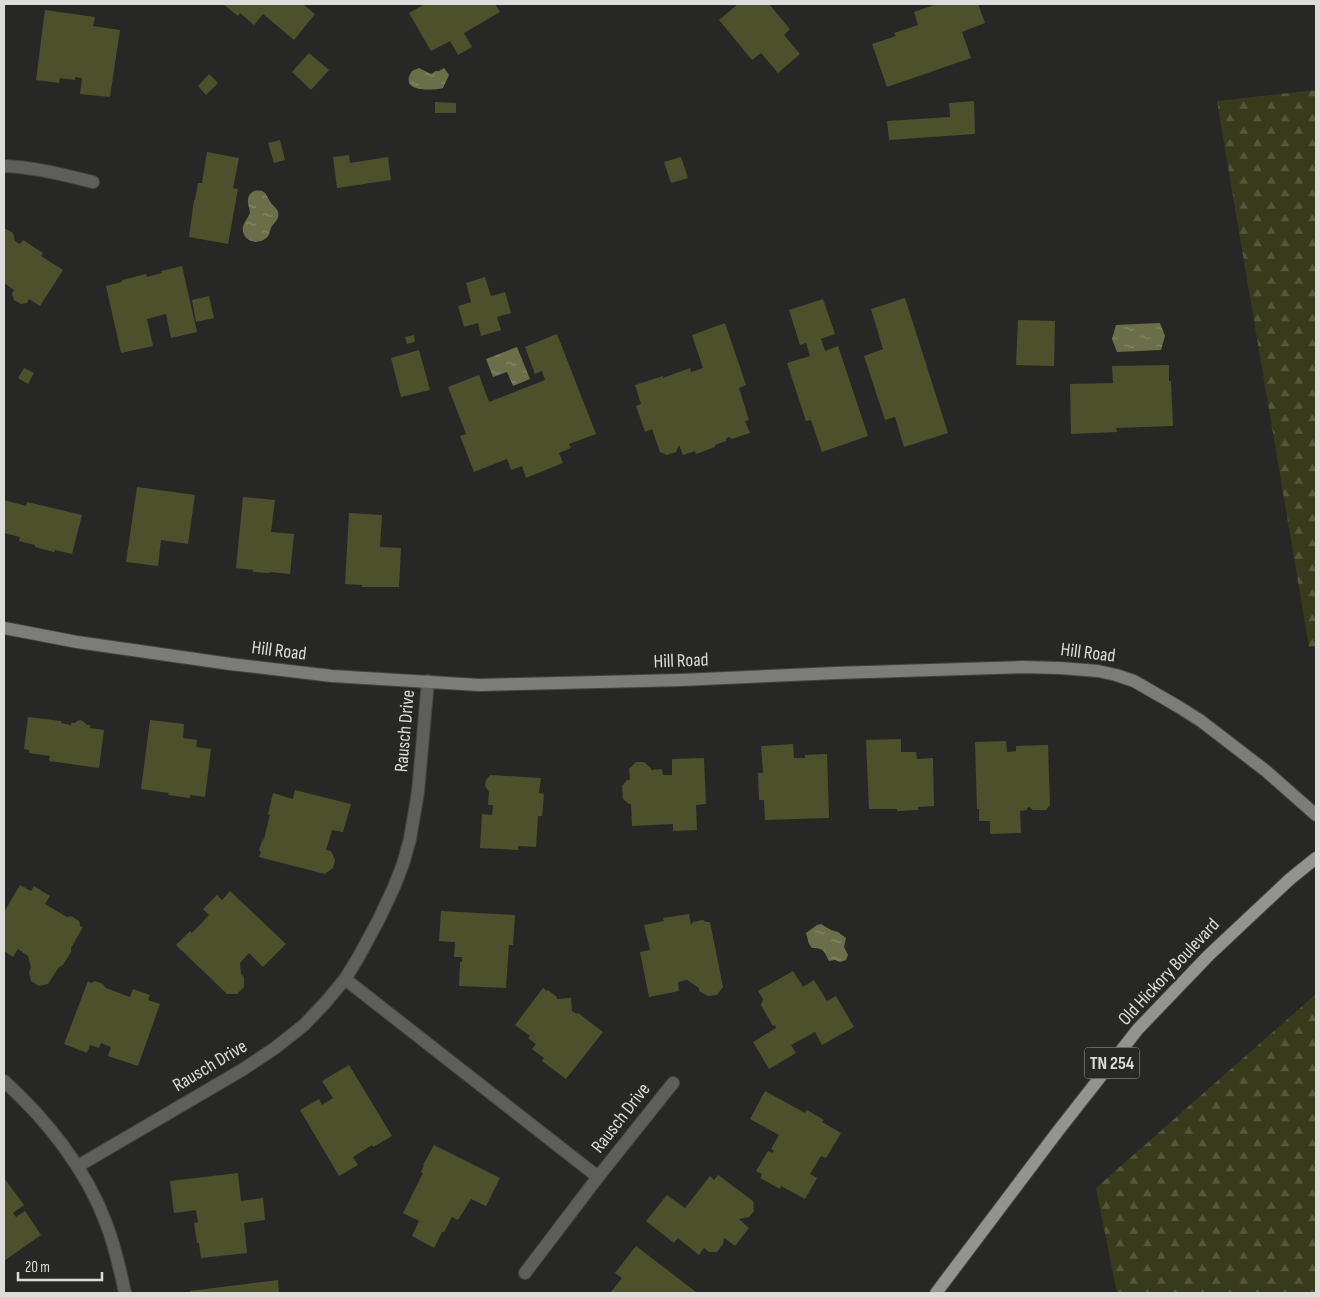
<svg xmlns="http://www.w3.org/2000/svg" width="1320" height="1297" viewBox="0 0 1320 1297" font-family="'Sofia Sans Condensed',sans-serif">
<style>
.forest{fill:url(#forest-firs)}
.water{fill:url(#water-ripples)}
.building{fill:#4c512c}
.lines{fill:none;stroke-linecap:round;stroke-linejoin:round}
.street-casing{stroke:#444542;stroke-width:14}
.secondary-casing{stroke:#444542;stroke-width:14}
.primary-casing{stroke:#444542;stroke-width:14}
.street{stroke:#5e5e5c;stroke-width:12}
.secondary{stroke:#7c7c7a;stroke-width:12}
.primary{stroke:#939490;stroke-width:12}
.labels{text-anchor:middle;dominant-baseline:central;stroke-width:4;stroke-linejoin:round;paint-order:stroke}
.shield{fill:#272825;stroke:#a6a6a4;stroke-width:1}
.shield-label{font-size:18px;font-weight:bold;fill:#dcdcda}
.street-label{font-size:19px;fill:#dcdcda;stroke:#272825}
</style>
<defs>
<pattern id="forest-firs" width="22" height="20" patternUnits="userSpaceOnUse" patternTransform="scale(1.25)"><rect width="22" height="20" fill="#373b1b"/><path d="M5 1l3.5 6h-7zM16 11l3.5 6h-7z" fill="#53573c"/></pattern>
<pattern id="water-ripples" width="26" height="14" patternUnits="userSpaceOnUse" patternTransform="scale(1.25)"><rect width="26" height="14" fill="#6a6f49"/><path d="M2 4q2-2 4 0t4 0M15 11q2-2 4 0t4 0" fill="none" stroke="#868a6b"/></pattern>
</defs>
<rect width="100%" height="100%" fill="#272825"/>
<path class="forest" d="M 1316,90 L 1316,646 L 1309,647 L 1217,101 Z
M 1316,994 L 1316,1293 L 1117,1293 L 1096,1188 Z"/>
<path class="water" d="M 419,68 L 431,74 L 436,71 L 439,71 L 444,68 L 449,75 L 443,88 C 430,91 398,92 412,71 Z
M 254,191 C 266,189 265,194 271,203 C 273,206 277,208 278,212 C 280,218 275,222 272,226 C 269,231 270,236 265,239 C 255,246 241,239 243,227 C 244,222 248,218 250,213 C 249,204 244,197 254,191 Z
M 1160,323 L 1165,336 L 1161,350 L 1117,352 L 1112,339 L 1116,325 Z
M 517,347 L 530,379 L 513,386 L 507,372 L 493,377 L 486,359 Z
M 821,924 L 831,930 L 838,932 L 846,938 L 844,947 L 848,955 L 846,960 L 840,962 L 835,960 L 829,961 C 824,951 824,948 812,948 L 809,944 L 806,933 L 817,925 Z"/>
<path class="building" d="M 223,4 L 303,4 L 315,14 L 294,40 L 263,14 L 254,25 L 240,13 L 238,16 Z
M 425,4 L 495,4 L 500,12 L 464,33 L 472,47 L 458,55 L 450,41 L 431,51 L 409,13 Z
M 738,4 L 769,4 L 790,29 L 784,35 L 800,54 L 778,73 L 761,53 L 752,60 L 719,20 Z
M 937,4 L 978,4 L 985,23 L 962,32 L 971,58 L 887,87 L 872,44 L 896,36 L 894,33 L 918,25 L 914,12 Z
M 45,10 L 95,17 L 93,26 L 120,30 L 110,97 L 80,94 L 82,78 L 75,77 L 75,80 L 60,78 L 59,83 L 36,80 Z
M 309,53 L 329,70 L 311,90 L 292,72 Z
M 209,74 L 218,83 L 206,95 L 198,86 Z
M 974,101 L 975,134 L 889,140 L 887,121 L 950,117 L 949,103 Z
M 435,102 L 456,103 L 456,113 L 435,113 Z
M 280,140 L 285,160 L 274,163 L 268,143 Z
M 207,152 L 239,158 L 233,188 L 238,189 L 228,244 L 189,237 L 194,200 L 195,200 L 198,183 L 202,183 Z
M 349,155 L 350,163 L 388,157 L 391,180 L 337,188 L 333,157 Z
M 681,157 L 688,178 L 671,183 L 664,162 Z
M 4,229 L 6,229 L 13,233 L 15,241 L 20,244 L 23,240 L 43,253 L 41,256 L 63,270 L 40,306 L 29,299 L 27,303 L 21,304 L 14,300 L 12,293 L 14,290 L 4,283 Z
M 182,266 L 197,332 L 171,338 L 166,314 L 147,319 L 153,346 L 121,353 L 106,286 L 122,282 L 122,280 L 146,274 L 147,277 L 162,273 L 161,271 Z
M 485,277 L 491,296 L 505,292 L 511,313 L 497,317 L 501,330 L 481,336 L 478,323 L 464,327 L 458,306 L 471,302 L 466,283 Z
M 209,296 L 214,318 L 196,322 L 192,300 Z
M 905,298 L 948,433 L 904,447 L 895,417 L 885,420 L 864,356 L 883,349 L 871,309 Z
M 823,299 L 835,334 L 821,339 L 825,351 L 838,346 L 868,436 L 822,452 L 811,420 L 806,421 L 787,363 L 810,356 L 806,343 L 800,345 L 789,310 Z
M 1018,320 L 1055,321 L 1054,366 L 1016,365 Z
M 725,323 L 746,385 L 739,388 L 749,420 L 745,421 L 750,433 L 731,439 L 730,437 L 726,438 L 726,441 L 715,445 L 715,447 L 696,454 L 695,451 L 683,455 L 679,445 L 676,452 L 667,455 L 660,452 L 652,429 L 645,432 L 636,406 L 641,404 L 635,385 L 663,376 L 663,378 L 690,368 L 691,372 L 703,368 L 692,335 Z
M 557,334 L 596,434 L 569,444 L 571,448 L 559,453 L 563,463 L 526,478 L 522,466 L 511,470 L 507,459 L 474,472 L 460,436 L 466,434 L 448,387 L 479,375 L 489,402 L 545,380 L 542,371 L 535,374 L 525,347 Z
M 414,335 L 415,342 L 407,344 L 405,337 Z
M 419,350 L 430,390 L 401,397 L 391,358 Z
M 1169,365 L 1169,381 L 1171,381 L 1173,426 L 1116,428 L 1117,432 L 1071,434 L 1070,384 L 1113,383 L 1112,366 Z
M 24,368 L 34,373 L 28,384 L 18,378 Z
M 137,487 L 195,495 L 188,544 L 161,540 L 158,566 L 126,562 Z
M 243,497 L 275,500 L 271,532 L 294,534 L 290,574 L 270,572 L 270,573 L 253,572 L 253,570 L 236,568 Z
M 4,500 L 26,506 L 27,502 L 82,515 L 72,554 L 55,550 L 54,552 L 35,547 L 35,545 L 19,541 L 20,537 L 4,533 Z
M 349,513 L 382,515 L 380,547 L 401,548 L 399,587 L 362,587 L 362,585 L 345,584 Z
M 28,717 L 61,721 L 61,723 L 71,725 L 71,723 L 75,723 L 77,721 L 81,720 L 84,722 L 87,725 L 90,725 L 90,728 L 104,730 L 99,768 L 49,761 L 50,756 L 29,753 L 29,750 L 24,749 Z
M 150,720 L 184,724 L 183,738 L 197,740 L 196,747 L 211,749 L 205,797 L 190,795 L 190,798 L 168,795 L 169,793 L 141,789 Z
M 901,739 L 901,752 L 916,752 L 917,759 L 933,758 L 934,806 L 918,807 L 918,810 L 897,811 L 897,809 L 869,809 L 866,740 Z
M 1006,741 L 1007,752 L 1016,751 L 1016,746 L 1048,745 L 1050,805 L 1046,810 L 1033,810 L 1029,807 L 1027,808 L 1027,810 L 1020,811 L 1021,833 L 990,834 L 990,821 L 979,821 L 979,809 L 977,809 L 975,742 Z
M 793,744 L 794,758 L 805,758 L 805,755 L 827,754 L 829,818 L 765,820 L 764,800 L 759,800 L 758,773 L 763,773 L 761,746 Z
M 704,758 L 706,804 L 696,805 L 697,830 L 673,831 L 673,824 L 632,826 L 631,804 L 629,804 L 623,799 L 622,786 L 627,780 L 630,780 L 629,769 L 636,762 L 644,762 L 651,768 L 651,770 L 662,769 L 663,775 L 672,775 L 672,759 Z
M 490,775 L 541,778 L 539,793 L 544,794 L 542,816 L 538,816 L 536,847 L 518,846 L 518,850 L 480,848 L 482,814 L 492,815 L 493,805 L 488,805 L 489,792 L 485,786 L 486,780 Z
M 295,790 L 351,804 L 343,832 L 332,830 L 326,850 L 331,851 L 335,860 L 333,868 L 325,874 L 259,857 L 261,852 L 259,850 L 262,841 L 264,839 L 270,815 L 268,814 L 273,793 L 293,799 Z
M 20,885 L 31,891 L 34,886 L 50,896 L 45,904 L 67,917 L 71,916 L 79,921 L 80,926 L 83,927 L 71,948 L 71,952 L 63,965 L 59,967 L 48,984 L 39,986 L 31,981 L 29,972 L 31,968 L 28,956 L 18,949 L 13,957 L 4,951 L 4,912 Z
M 230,891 L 286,944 L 263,967 L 249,953 L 240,963 L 241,974 L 244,977 L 244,987 L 237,994 L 227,994 L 176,945 L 190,931 L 192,933 L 209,915 L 203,909 L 217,895 L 222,900 Z
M 441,911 L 515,915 L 513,945 L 509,945 L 506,988 L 459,986 L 460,962 L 462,962 L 462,957 L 454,957 L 455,942 L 439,941 Z
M 689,914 L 691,925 L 693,922 L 703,920 L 706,922 L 710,922 L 723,987 L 717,995 L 708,996 L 699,991 L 699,988 L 687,980 L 678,982 L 679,991 L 649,997 L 640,952 L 650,950 L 644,925 L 664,921 L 663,918 Z
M 793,971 L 803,987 L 814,980 L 827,1001 L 836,996 L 854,1027 L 822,1045 L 815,1032 L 791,1045 L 796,1053 L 769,1069 L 753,1042 L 776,1028 L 775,1025 L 773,1026 L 761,1005 L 763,999 L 758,991 Z
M 88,981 L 91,983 L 95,981 L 103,984 L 106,988 L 130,997 L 133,989 L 150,995 L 148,1000 L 160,1004 L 138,1066 L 108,1056 L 111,1047 L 101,1043 L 99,1048 L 90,1045 L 87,1053 L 64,1044 Z
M 543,988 L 547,991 L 548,990 L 557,997 L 557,999 L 571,998 L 572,1011 L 577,1014 L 578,1013 L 603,1032 L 566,1079 L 542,1061 L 544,1058 L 532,1049 L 536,1044 L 528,1038 L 530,1036 L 515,1025 Z
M 349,1065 L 392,1136 L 373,1147 L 372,1145 L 353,1157 L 358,1165 L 339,1176 L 300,1110 L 319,1099 L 322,1105 L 333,1098 L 322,1081 Z
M 765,1091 L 805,1113 L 807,1110 L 824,1120 L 822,1122 L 841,1133 L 826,1158 L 821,1156 L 810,1174 L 817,1178 L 805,1199 L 781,1186 L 780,1189 L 760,1178 L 762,1174 L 756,1171 L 768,1151 L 772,1153 L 774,1151 L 771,1149 L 779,1135 L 750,1119 Z
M 434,1145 L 500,1178 L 486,1206 L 471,1199 L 458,1220 L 452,1217 L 444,1232 L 442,1232 L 434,1248 L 412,1236 L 419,1221 L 403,1213 L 423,1173 L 421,1172 L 424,1165 L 423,1165 Z
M 238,1173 L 241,1201 L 263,1198 L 265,1220 L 244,1223 L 247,1253 L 201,1258 L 199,1243 L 197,1243 L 194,1223 L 198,1222 L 196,1210 L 174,1213 L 170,1181 Z
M 718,1175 L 753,1201 L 754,1211 L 749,1217 L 739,1219 L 749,1228 L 735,1246 L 724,1238 L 723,1244 L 717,1252 L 709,1252 L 704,1248 L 699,1255 L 678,1238 L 674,1243 L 646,1221 L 667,1195 L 685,1208 L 710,1176 L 714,1180 Z
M 4,1178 L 24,1205 L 13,1213 L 16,1217 L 25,1211 L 41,1235 L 4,1261 Z
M 636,1246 L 696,1292 L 695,1293 L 610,1293 L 622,1278 L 615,1273 Z
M 278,1280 L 279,1293 L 190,1293 L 190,1291 Z"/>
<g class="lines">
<defs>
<path id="street" d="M 4,166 C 34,167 64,175 93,182
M 345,979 L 598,1177
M 4,1081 C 46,1119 86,1169 106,1223 C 115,1246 120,1269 125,1293
M 78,1166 L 242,1070 L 275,1048 L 304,1025 L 325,1003 L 345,979 L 358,958 L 379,919 L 394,887 L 403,864 L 410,839 L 418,792 L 428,681
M 525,1273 L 598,1177 L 673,1083"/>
<path id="secondary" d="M 4,628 L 77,642 L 230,664 L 332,676 L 479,685 L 681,680 L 836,673 L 1022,667 L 1060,668 L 1098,671 L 1116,675 L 1134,681 L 1179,707 L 1201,721 L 1266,771 L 1316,815"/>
<path id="primary" d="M 936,1293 L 1058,1131 L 1138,1029 L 1209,955 L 1290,879 L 1316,858"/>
</defs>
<use href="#street" class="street-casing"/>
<use href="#secondary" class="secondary-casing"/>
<use href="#primary" class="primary-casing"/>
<use href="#street" class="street"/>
<use href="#secondary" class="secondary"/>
<use href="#primary" class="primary"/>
</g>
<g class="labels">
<rect class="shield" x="1084.5" y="1047.5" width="55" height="31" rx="4"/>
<g class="shield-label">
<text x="1112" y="1063">TN 254</text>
</g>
<g class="street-label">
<text transform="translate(279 651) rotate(7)">Hill Road</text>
<text transform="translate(1088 653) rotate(7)">Hill Road</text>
<text transform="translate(681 661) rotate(-2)">Hill Road</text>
<text transform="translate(405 731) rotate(-85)">Rausch Drive</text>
<text transform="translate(1169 972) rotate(-47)">Old Hickory Boulevard</text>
<text transform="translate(210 1066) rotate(-31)">Rausch Drive</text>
<text transform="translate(621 1118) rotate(-52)">Rausch Drive</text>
</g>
</g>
<rect width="1320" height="1297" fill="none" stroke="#dcdcda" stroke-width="10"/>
<path d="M18 1272v8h84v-8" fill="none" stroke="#dcdcda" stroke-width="2.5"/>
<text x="25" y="1272" font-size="15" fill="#dcdcda" stroke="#272825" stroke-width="4" paint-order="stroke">20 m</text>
</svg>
